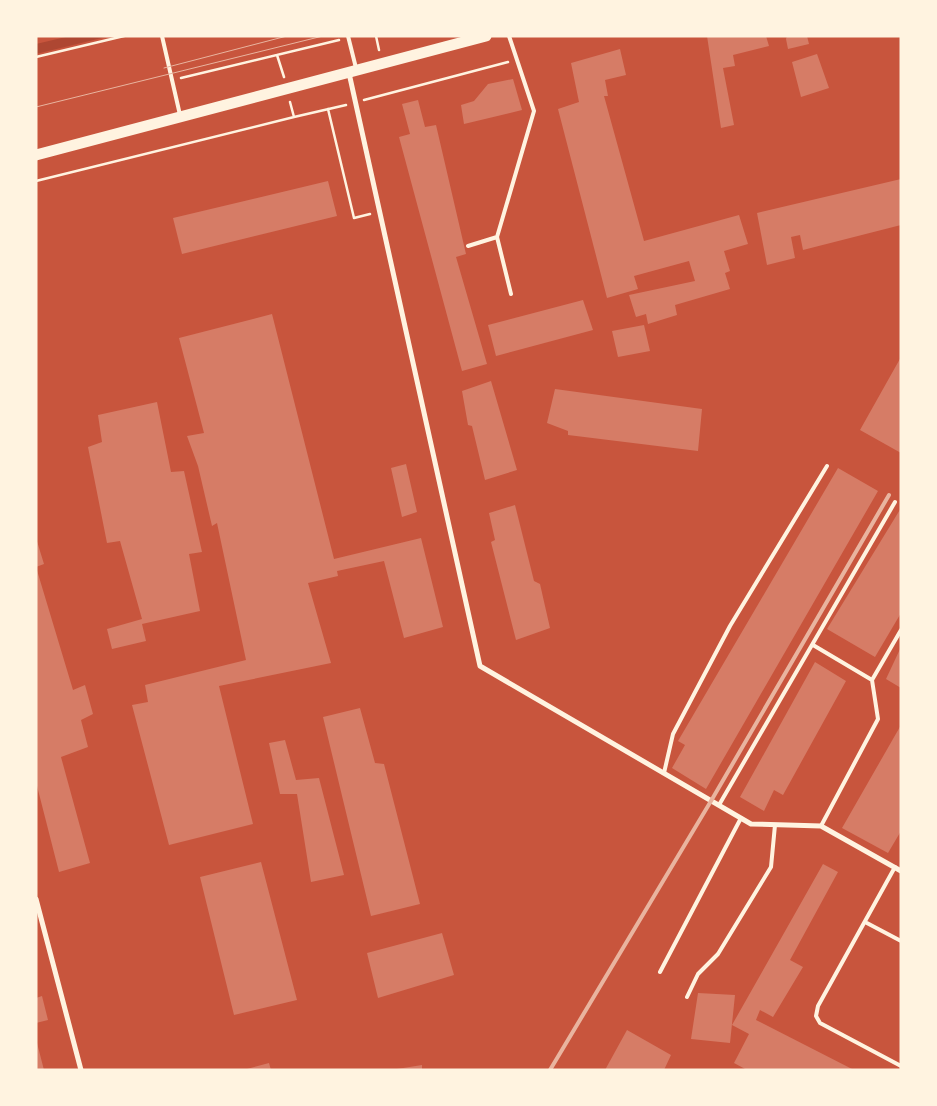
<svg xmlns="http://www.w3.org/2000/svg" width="937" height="1106" viewBox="0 0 937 1106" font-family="Ubuntu,sans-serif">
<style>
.green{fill:#ae4732}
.building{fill:#d67c66}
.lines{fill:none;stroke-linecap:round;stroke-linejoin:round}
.path{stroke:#fff3e0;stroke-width:2.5}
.service{stroke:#fff3e0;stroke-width:4}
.minor{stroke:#fff3e0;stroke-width:5}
.primary{stroke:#fff3e0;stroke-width:11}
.tram{stroke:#e9b49f;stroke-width:1}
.rail{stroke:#e9b49f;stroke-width:4}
</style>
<rect width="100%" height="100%" fill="#c8553d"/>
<path class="green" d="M 70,36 L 110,36 L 36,54 L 36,44 Z"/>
<path class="building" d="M 707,36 L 766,36 L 769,46 L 733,55 L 735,66 L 723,68 L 734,125 L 721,128 Z
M 787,36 L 807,36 L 809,44 L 788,49 L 786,39 Z
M 620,49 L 626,75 L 605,80 L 608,96 L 604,96 L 644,241 L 739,215 L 748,244 L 724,251 L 730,271 L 725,273 L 730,289 L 675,305 L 677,315 L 648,324 L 646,314 L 636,317 L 629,295 L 695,281 L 689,261 L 634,276 L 638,289 L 607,298 L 558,109 L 579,102 L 571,63 Z
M 817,54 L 829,88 L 801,97 L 792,62 Z
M 513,79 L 522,110 L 464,124 L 461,105 L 474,101 L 488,84 Z
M 418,100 L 425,127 L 436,125 L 466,254 L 456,257 L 487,364 L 462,371 L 399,137 L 410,134 L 402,104 Z
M 901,179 L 901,225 L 803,250 L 800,235 L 791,237 L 795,258 L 767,265 L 757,213 Z
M 328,181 L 337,216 L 182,254 L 173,218 Z
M 583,300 L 593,330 L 496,356 L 488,325 Z
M 272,314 L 334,559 L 421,538 L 443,627 L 404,638 L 384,561 L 337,571 L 338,576 L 308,583 L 331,663 L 219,686 L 253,824 L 169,845 L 132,705 L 148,702 L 145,685 L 246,660 L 217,523 L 212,526 L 198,466 L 187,436 L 204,433 L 179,338 Z
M 644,325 L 650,351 L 618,357 L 612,331 Z
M 901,357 L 901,453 L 860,430 Z
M 491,381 L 517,470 L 485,480 L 472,426 L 468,425 L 462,391 Z
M 555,389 L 702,409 L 698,451 L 568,435 L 568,431 L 547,423 Z
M 157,402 L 171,472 L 184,471 L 202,552 L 189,554 L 200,611 L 142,624 L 146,641 L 112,649 L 107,629 L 142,619 L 120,541 L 107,543 L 88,447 L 102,442 L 98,415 Z
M 406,464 L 417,512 L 402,517 L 391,468 Z
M 838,468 L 878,491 L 706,789 L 672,768 L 685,745 L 678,741 Z
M 515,505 L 534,581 L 540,584 L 550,628 L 516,640 L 491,542 L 495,540 L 489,513 Z
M 901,508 L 901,613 L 875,657 L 827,629 Z
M 36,538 L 44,564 L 36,567 L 73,690 L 85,685 L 93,714 L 81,720 L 88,747 L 61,757 L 90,863 L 59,872 L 36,782 Z
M 901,647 L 901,688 L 886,679 Z
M 815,662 L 846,681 L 783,795 L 774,790 L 764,811 L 740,797 Z
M 360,708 L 375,763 L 384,764 L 420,904 L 371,916 L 323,717 Z
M 901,725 L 901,831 L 888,853 L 842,828 Z
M 285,740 L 296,780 L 319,778 L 344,875 L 311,882 L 297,794 L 280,794 L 269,743 Z
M 261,862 L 297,1000 L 234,1015 L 200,877 Z
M 823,864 L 838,872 L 790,960 L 803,967 L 773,1017 L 760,1010 L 756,1020 L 854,1070 L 747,1070 L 734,1063 L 749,1034 L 732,1025 Z
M 442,933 L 454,975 L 378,998 L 367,953 Z
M 698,993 L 735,995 L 730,1043 L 691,1039 Z
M 42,996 L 48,1020 L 36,1023 L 36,998 Z
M 627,1030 L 671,1055 L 664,1070 L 605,1070 Z
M 36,1043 L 37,1043 L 44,1070 L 36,1070 Z
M 269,1063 L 271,1070 L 247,1070 L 247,1069 Z
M 422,1065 L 422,1070 L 397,1070 L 397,1069 Z"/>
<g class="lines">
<path class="path" d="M 376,36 L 379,50
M 277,55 L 284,77
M 36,57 L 124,36
M 181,78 L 339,40
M 364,100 L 508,62
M 290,102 L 294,117 L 346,105
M 328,109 L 354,218 L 370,214
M 36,181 L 294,117"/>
<path class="service" d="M 162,36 L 180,115
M 348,36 L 356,68
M 497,237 L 511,294
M 468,246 L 497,237 L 534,111 L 509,36
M 813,645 L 872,680 L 878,719 L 821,826
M 872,680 L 901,630
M 664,773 L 673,734 L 730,626 L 827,466
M 719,805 L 895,502
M 895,867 L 818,1006 L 816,1016 L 820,1023 L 901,1066
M 865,922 L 901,941
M 660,972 L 741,818
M 687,997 L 698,974 L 718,954 L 771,867 L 775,825"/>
<path class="minor" d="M 349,73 L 480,666 L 751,824 L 821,826 L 901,871
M 36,899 L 81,1070"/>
<path class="primary" d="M 36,155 L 486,36"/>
<path class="tram" d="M 164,68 L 287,36
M 36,107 L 323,36"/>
<path class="rail" d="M 550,1070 L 711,801 L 889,495"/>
</g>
<rect width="937" height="1106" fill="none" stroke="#fff3e0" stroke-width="75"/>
</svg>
